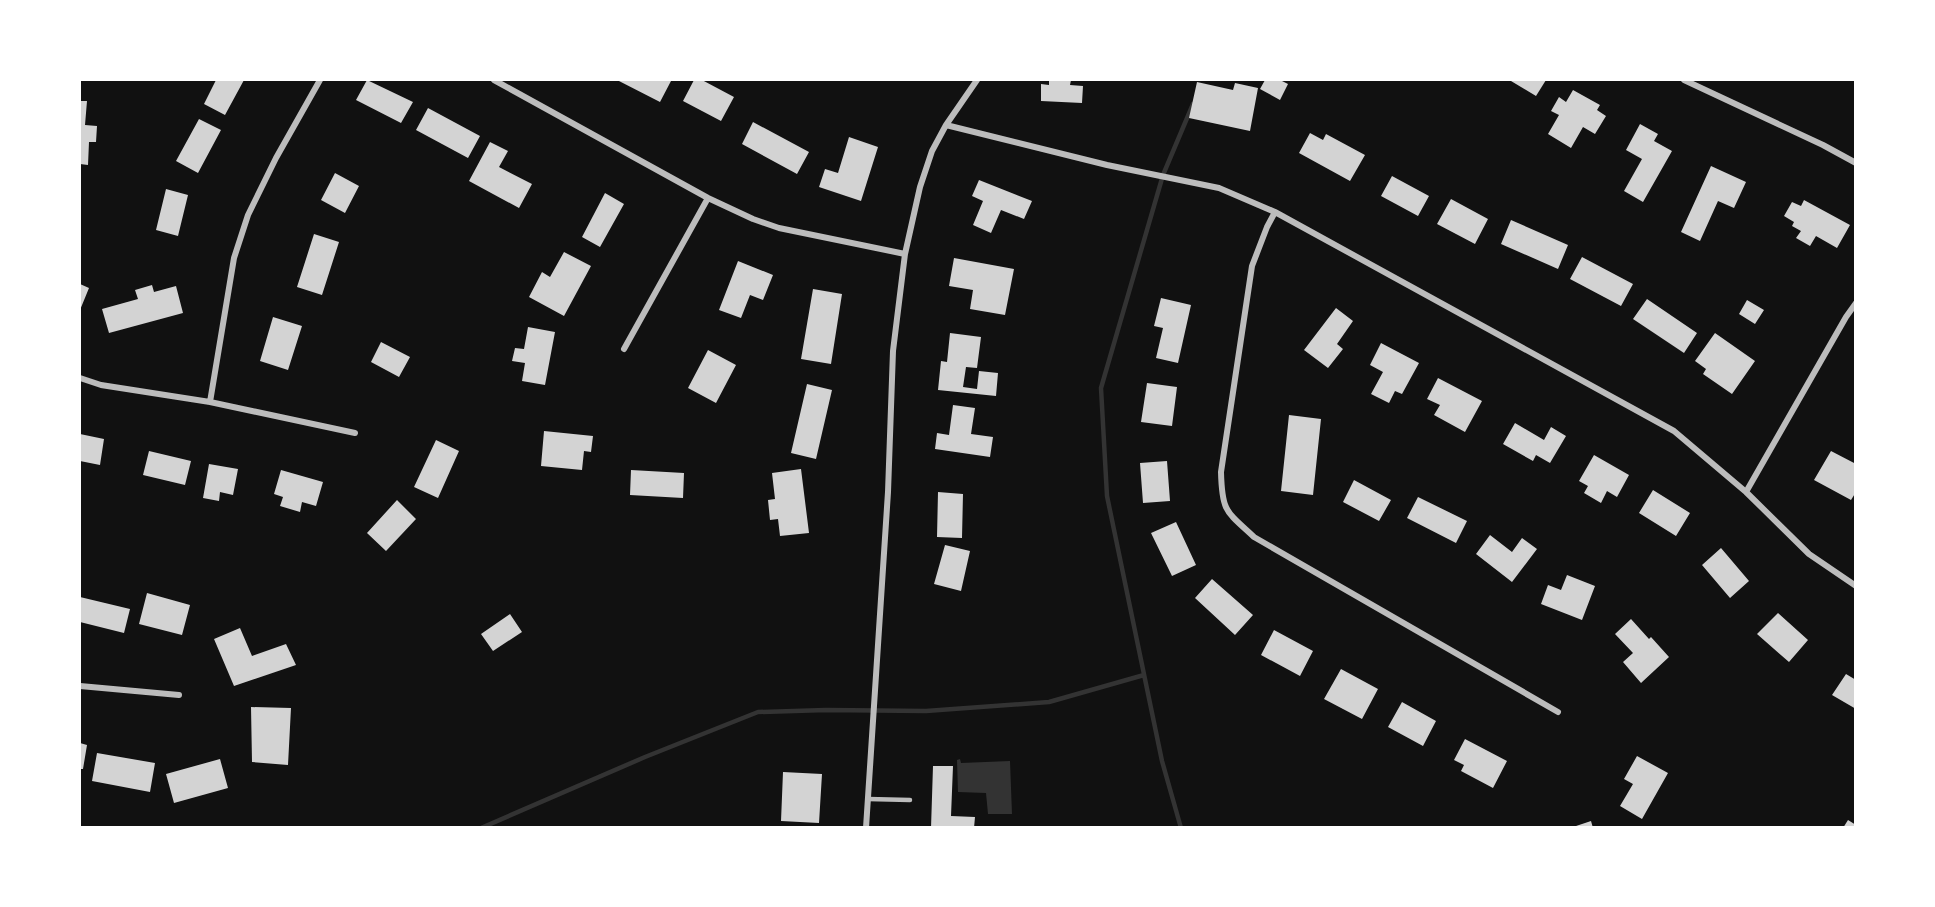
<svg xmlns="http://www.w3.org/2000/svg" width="1935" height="907" viewBox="0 0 1935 907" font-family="Poppins,sans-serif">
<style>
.water{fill:#333}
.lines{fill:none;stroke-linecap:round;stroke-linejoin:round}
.stream{stroke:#333;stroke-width:4.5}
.building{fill:#d3d3d3}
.service{stroke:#bcbcbc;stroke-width:4.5}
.minor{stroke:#bcbcbc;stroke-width:6}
</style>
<rect width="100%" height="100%" fill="#111"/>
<path class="water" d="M 960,759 L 961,763 L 1010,761 L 1012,814 L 988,814 L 986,793 L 958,792 L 957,760 Z"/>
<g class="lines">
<path class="stream" d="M 481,828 L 645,757 L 758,712 L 826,710 L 926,711 L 1049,702 L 1144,675
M 1181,828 L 1162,761 L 1107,496 L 1101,388 L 1163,175 L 1193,104"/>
</g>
<path class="building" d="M 216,80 L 244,80 L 225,115 L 204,104 Z
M 367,80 L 413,102 L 401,123 L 356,100 Z
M 617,80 L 668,80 L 671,81 L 660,102 Z
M 694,80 L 702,80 L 734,97 L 721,121 L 683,101 Z
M 1049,80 L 1071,80 L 1070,85 L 1083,86 L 1082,103 L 1041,101 L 1041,84 L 1049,85 Z
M 1265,80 L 1280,80 L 1288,84 L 1280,100 L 1260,89 Z
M 1512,80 L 1546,80 L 1536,96 L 1511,81 Z
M 1197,82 L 1233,90 L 1235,83 L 1258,88 L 1250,131 L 1189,118 Z
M 1573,90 L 1600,105 L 1597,110 L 1606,116 L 1595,134 L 1583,127 L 1571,148 L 1548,134 L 1559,115 L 1551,111 L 1559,97 L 1566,102 Z
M 80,101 L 87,101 L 85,125 L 97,126 L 96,142 L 89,142 L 88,165 L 80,164 Z
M 428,108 L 480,136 L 468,158 L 416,130 Z
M 199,119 L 221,130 L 198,173 L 176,161 Z
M 753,122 L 809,152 L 797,174 L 742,144 Z
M 1640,124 L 1658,134 L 1654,141 L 1672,151 L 1643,202 L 1624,191 L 1642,159 L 1626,150 Z
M 1310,133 L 1323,140 L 1326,134 L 1365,155 L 1350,181 L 1299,153 Z
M 849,137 L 878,147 L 861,201 L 819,187 L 825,169 L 838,173 Z
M 490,142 L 508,151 L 499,167 L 532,184 L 519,208 L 469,181 Z
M 1711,166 L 1746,182 L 1734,208 L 1718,201 L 1700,241 L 1681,232 Z
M 335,173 L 359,186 L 345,213 L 321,200 Z
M 1392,176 L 1429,196 L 1418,216 L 1381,196 Z
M 979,180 L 1032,201 L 1024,219 L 1001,210 L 991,233 L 973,225 L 983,201 L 972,196 Z
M 166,189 L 188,195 L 178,236 L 156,230 Z
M 605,193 L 624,204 L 600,247 L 582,237 Z
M 1451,199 L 1488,219 L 1475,244 L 1437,224 Z
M 1804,200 L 1850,225 L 1837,248 L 1816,236 L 1810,246 L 1796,238 L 1801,231 L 1792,226 L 1794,222 L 1784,216 L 1792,202 L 1801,206 Z
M 1511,220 L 1568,245 L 1558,269 L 1501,244 Z
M 314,234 L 339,242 L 322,295 L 297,287 Z
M 564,252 L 591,266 L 564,316 L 529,297 L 542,272 L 550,277 Z
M 1582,257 L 1633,284 L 1621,306 L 1570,279 Z
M 954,258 L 1014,269 L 1005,315 L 970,309 L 973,290 L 949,286 Z
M 738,261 L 773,275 L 763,300 L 750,295 L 741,318 L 719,310 Z
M 80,284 L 89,288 L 80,310 Z
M 152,285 L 154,292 L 176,286 L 183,313 L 109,333 L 102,309 L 138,299 L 135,290 Z
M 813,289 L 842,294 L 831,364 L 801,359 Z
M 1161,298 L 1191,305 L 1178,363 L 1156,358 L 1163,328 L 1154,326 Z
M 1647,299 L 1697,333 L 1684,353 L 1633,319 Z
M 1747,300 L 1764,310 L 1755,324 L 1739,314 Z
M 1336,308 L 1353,321 L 1337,344 L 1343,349 L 1328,368 L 1304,350 Z
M 273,317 L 302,326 L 288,370 L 260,361 Z
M 528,327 L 555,332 L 545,385 L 522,381 L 525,363 L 512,361 L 515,348 L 524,349 Z
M 950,333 L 981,337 L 977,368 L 966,367 L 963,387 L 977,389 L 979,371 L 998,373 L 996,396 L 938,390 L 941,361 L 947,362 Z
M 1715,333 L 1755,361 L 1732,394 L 1703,374 L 1706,369 L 1695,361 Z
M 381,342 L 410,357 L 399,377 L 371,362 Z
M 1381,343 L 1419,363 L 1402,394 L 1395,391 L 1389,403 L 1371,394 L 1383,372 L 1370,365 Z
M 708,350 L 736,365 L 716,403 L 688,388 Z
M 1438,378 L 1482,401 L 1465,432 L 1434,415 L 1440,405 L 1427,399 Z
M 1147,383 L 1177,387 L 1172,426 L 1141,422 Z
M 807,384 L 832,390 L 816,459 L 791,453 Z
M 953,405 L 975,408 L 971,434 L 993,437 L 990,457 L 935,449 L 937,433 L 949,435 Z
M 1289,415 L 1321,419 L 1313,495 L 1281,491 Z
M 1515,423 L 1544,440 L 1551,427 L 1566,436 L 1550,463 L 1536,455 L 1533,461 L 1503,444 Z
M 544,431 L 593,436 L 591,452 L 584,451 L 582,470 L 541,466 Z
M 80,434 L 104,439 L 100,465 L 80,461 Z
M 436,440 L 459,451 L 438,498 L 414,487 Z
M 149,451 L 191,461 L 185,485 L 143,475 Z
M 1831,451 L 1856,464 L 1856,492 L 1851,500 L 1814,480 Z
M 1594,455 L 1629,475 L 1617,497 L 1607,491 L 1601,503 L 1584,493 L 1588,486 L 1579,481 Z
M 1167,461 L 1170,501 L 1143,503 L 1140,463 Z
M 209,464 L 238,469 L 233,495 L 220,492 L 219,501 L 203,498 Z
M 801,469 L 809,533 L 780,536 L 778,519 L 770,520 L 768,500 L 775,499 L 772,473 Z
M 281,470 L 323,482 L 316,506 L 302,502 L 300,512 L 280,506 L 283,497 L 274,494 Z
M 631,470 L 684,473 L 683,498 L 630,495 Z
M 1354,480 L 1391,500 L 1379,521 L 1343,502 Z
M 1653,490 L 1690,513 L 1676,536 L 1639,513 Z
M 938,492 L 963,494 L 962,538 L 937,537 Z
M 1418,497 L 1467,521 L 1456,543 L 1407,518 Z
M 397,500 L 416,519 L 386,551 L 367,533 Z
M 1176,522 L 1196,565 L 1172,576 L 1151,533 Z
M 1490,535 L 1512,552 L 1522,538 L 1537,549 L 1512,582 L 1476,554 Z
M 945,545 L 970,551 L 961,591 L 934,584 Z
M 1721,548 L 1749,581 L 1730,598 L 1702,565 Z
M 1567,575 L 1595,586 L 1582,620 L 1541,604 L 1548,585 L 1561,590 Z
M 1212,579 L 1253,615 L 1235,635 L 1195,598 Z
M 147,593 L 190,605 L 182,635 L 139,624 Z
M 80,597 L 130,609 L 124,633 L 80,622 Z
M 1778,613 L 1808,640 L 1789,662 L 1757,634 Z
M 510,614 L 522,632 L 493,651 L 481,634 Z
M 1631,619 L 1649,639 L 1651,637 L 1669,657 L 1641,683 L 1623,662 L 1633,653 L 1615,634 Z
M 240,628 L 252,656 L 286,644 L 296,665 L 234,686 L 214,639 Z
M 1274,630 L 1313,651 L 1300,676 L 1261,655 Z
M 1341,669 L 1378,689 L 1362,719 L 1324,699 Z
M 1846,674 L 1856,680 L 1856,709 L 1832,695 Z
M 1402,702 L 1436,721 L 1423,746 L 1388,727 Z
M 251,707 L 291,708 L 288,765 L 252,762 Z
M 1465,739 L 1507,761 L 1493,788 L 1461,771 L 1464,765 L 1454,760 Z
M 80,743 L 87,745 L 83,769 L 80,769 Z
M 97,753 L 155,763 L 150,792 L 92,781 Z
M 1637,756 L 1668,773 L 1642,819 L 1620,806 L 1633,784 L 1624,779 Z
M 220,759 L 228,788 L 174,803 L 166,774 Z
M 933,766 L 953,766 L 951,816 L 975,817 L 974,828 L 931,828 Z
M 783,772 L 822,774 L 819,823 L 781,821 Z
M 1848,820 L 1856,825 L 1856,828 L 1843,828 Z
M 1591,821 L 1593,828 L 1573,828 L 1573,827 Z"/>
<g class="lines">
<path class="service" d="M 868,799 L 910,800"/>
<path class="minor" d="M 494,80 L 708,198 L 753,219 L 779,228 L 905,254
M 1684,80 L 1823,145 L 1856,163
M 946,125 L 1107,165 L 1219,188 L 1275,212 L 1674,431 L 1746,492 L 1809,554 L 1856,586
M 1275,212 L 1267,227 L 1252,266 L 1221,472 C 1222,512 1226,511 1254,537 L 1558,712
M 624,349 L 708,198
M 80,378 L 101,385 L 210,402 L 355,433
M 210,402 L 234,258 L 248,215 L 276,158 L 320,80
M 1746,492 L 1846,317 L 1856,303
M 80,686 L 179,695
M 866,828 L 888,492 L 893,351 L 905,254 L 920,187 L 932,151 L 946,125 L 977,80"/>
</g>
<rect width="1935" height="907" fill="none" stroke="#ffffff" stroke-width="162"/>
</svg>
